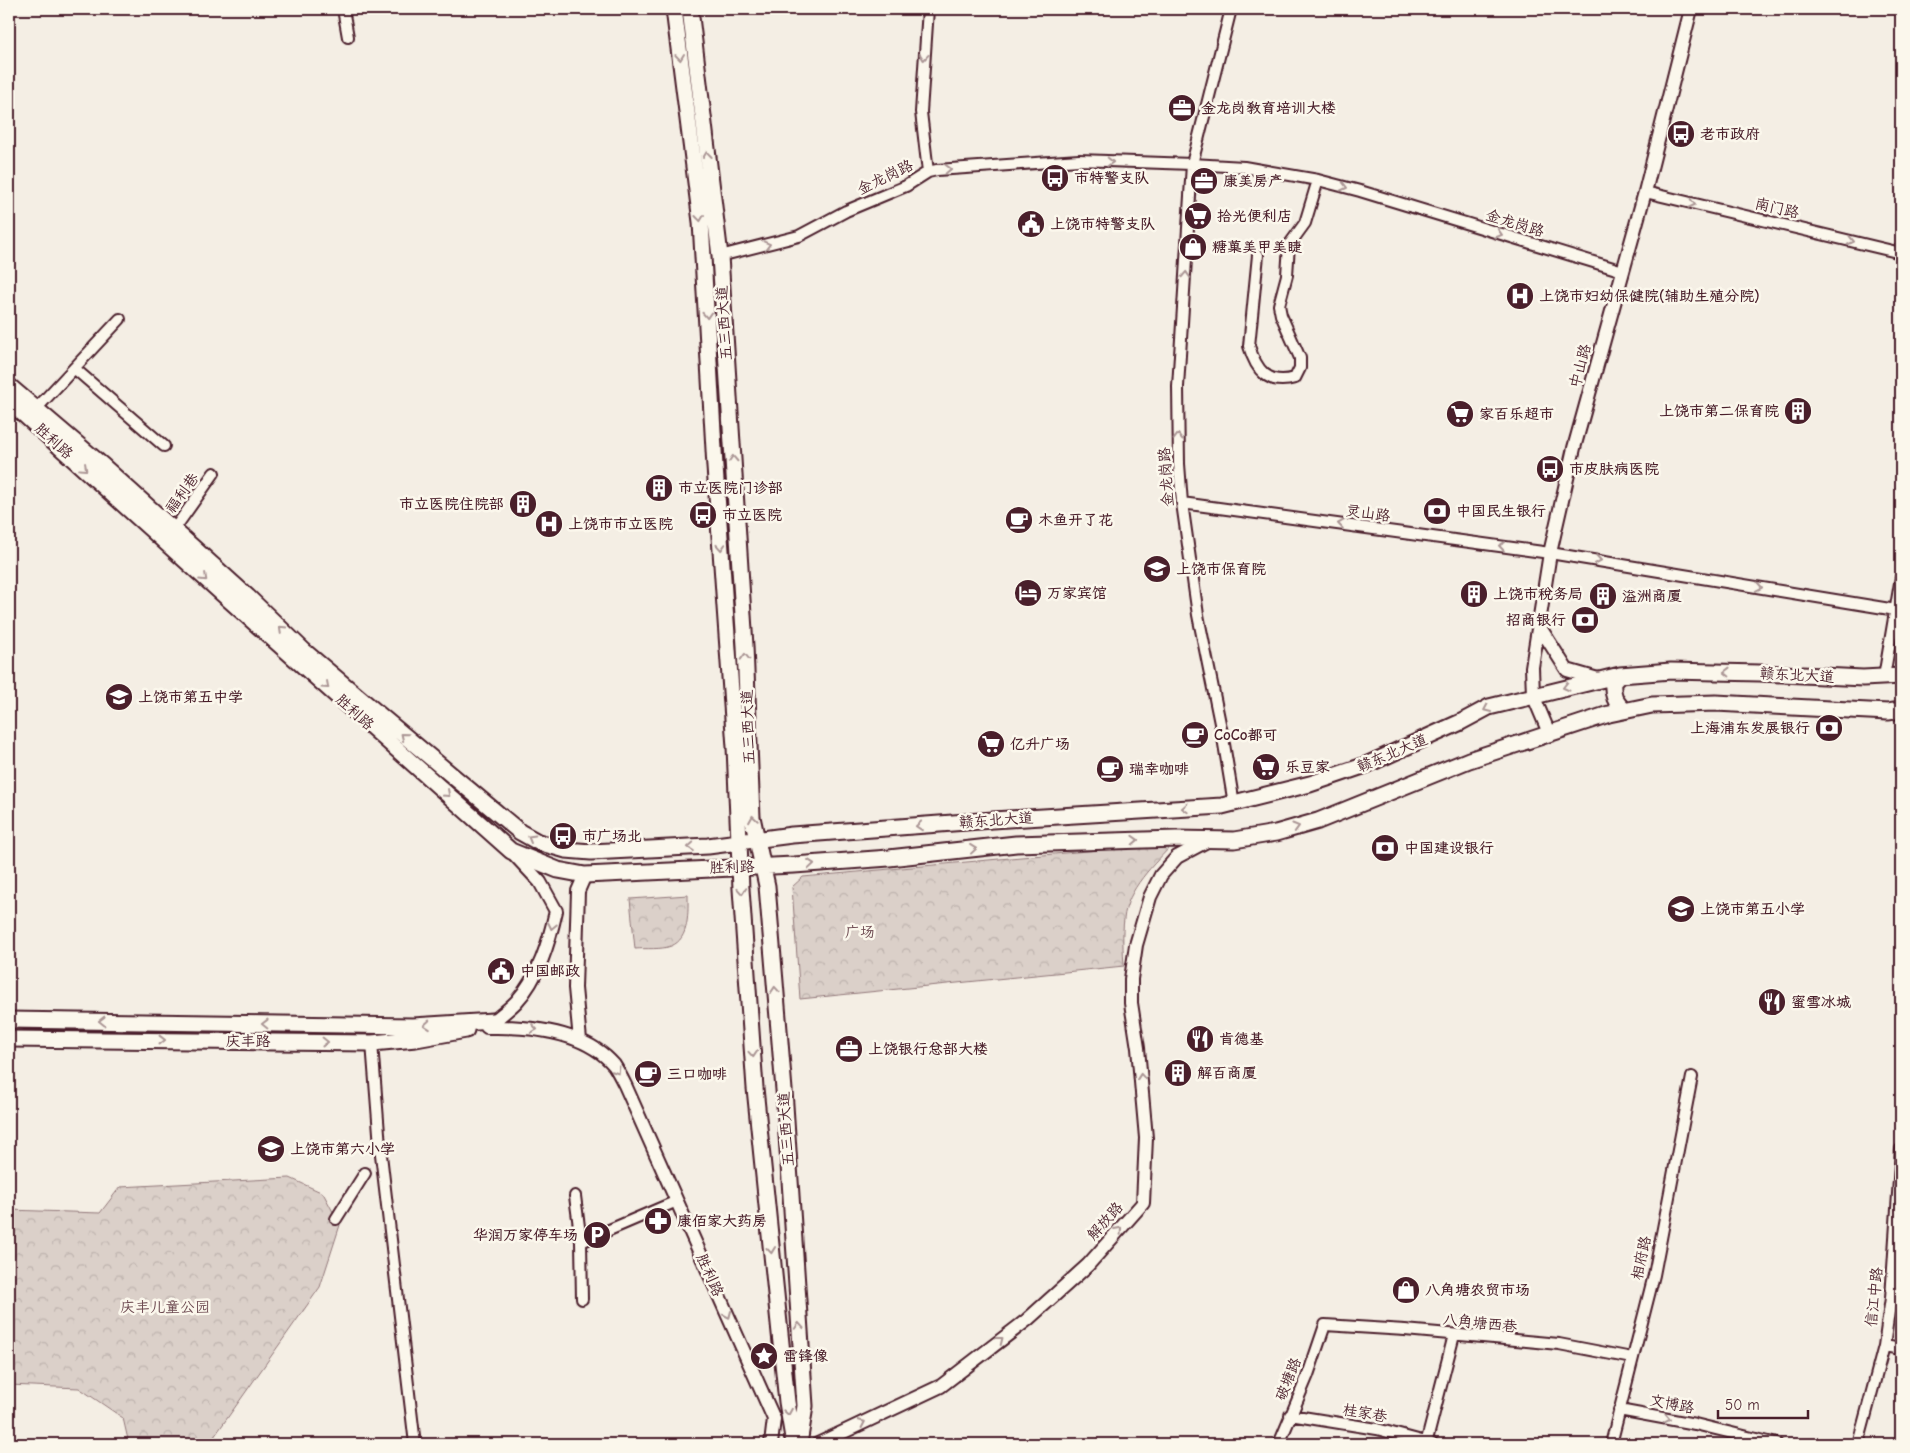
<svg xmlns="http://www.w3.org/2000/svg" width="1910" height="1453" viewBox="0 0 1910 1453" font-family="'Comic Neue','LXGW WenKai TC',sans-serif">
<style>
.forest{fill:url(#forest-crowns);stroke:#92787a}
.lines{fill:none;stroke-linecap:round;stroke-linejoin:round}
.minor-casing{stroke:#4a1f2b;stroke-width:14}
.tertiary-casing{stroke:#4a1f2b;stroke-width:16}
.secondary-casing{stroke:#4a1f2b;stroke-width:19}
.minor{stroke:#fbf7ec;stroke-width:10}
.tertiary{stroke:#fbf7ec;stroke-width:12}
.secondary{stroke:#fbf7ec;stroke-width:15}
.oneway{stroke:#ab9695}
.labels{text-anchor:middle;dominant-baseline:central;stroke-width:5;stroke-linejoin:round;paint-order:stroke}
.poi-label{font-size:15px;font-weight:bold;fill:#4a1f2b;stroke:#fbf7ec;text-anchor:start}
.street-label{font-size:15px;fill:#4a1f2b;stroke:#fbf7ec}
.park-label{font-size:15px;fill:#6e4b52;stroke:#fbf7ec}
</style>
<defs>
<pattern id="forest-crowns" width="20" height="18" patternUnits="userSpaceOnUse" patternTransform="scale(1.25)"><rect width="20" height="18" fill="#dbd0c9"/><path d="M2 6a3 3 0 1 1 6 0M12 15a3 3 0 1 1 6 0" fill="none" stroke="#bdb2ad"/></pattern>
</defs>
<rect width="100%" height="100%" fill="#f4eee4"/>
<filter id="ink" filterUnits="userSpaceOnUse"><feTurbulence type="fractalNoise" baseFrequency=".02" numOctaves="2"/><feDisplacementMap in="SourceGraphic" scale="10" xChannelSelector="R" yChannelSelector="G"/><feConvolveMatrix kernelMatrix="1 2 1 2 8 2 1 2 1" color-interpolation-filters="sRGB"/></filter>
<g filter="url(#ink)">
<path class="forest" d="M 1174,843 C 1154,864 1127,889 1124,919 C 1122,935 1123,950 1124,966 L 800,999 L 792,887 L 803,877 Z
M 688,895 C 688,911 690,939 671,946 C 661,950 646,948 635,949 L 630,899 Z
M 290,1178 L 323,1193 L 340,1225 L 320,1287 L 209,1444 L 129,1444 L 123,1418 L 79,1388 L 9,1385 L 9,1210 L 100,1213 L 120,1187 Z"/>
<g class="lines">
<defs>
<path id="minor" d="M 343,9 L 348,37
M 928,9 L 921,112 L 928,172
M 1231,9 L 1192,164 L 1178,387 L 1179,464 L 1182,503 L 1198,615 L 1223,738 L 1234,804
M 1645,192 L 1901,253
M 1258,255 L 1249,346 C 1256,370 1268,386 1295,378 L 1300,368 L 1300,358 L 1281,315 L 1279,305 L 1287,275 L 1289,245 L 1305,223 L 1318,180
M 720,256 L 799,236 L 846,211 L 906,186 L 928,172 L 937,170 L 1079,160 L 1192,164 L 1244,167 L 1318,180 L 1360,191 L 1623,271
M 74,368 L 164,446
M 36,409 L 120,319
M 1182,503 L 1550,553 L 1896,610
M 173,531 L 214,473
M 1884,677 L 1901,577
M 372,1043 L 380,1146 L 415,1444
M 575,1196 L 581,1242 L 582,1299
M 336,1219 L 365,1173
M 581,1242 L 677,1201
M 1884,1346 L 1901,1349
M 1619,1410 L 1695,1424 L 1777,1444
M 1290,1415 L 1377,1429 L 1433,1444
M 1279,1444 L 1308,1375 L 1325,1325 L 1405,1330 L 1559,1344 L 1632,1358
M 1426,1444 L 1454,1335
M 1611,1444 L 1654,1275 L 1692,1077
M 1858,1444 L 1884,1346 L 1891,1298 L 1901,1149"/>
<path id="tertiary" d="M 1539,626 L 1567,670 L 1598,679
M 1549,733 L 1533,695 L 1532,667 L 1550,553 L 1574,448 L 1645,192 L 1691,9
M 487,1027 C 528,1026 585,1031 614,1065 C 618,1071 622,1079 625,1085 L 774,1419 L 771,1444
M 487,1027 C 496,1019 507,1011 516,1002 C 539,977 549,942 556,911 L 540,882 L 512,852
M 580,1040 L 575,988 L 578,891 L 585,875
M 818,1444 L 941,1386 L 1027,1320 L 1088,1265 L 1143,1203 L 1146,1138 L 1138,1048 L 1131,1003 L 1131,979 L 1136,945 L 1150,897 L 1161,875 L 1177,857 L 1207,841"/>
<path id="secondary" d="M 674,9 L 701,222 L 715,467 L 735,747 L 741,889 L 755,1088 L 787,1402 L 794,1444
M 690,9 L 720,256 L 745,646 L 752,817 L 767,886 L 784,1090 L 805,1406 L 799,1444
M 9,386 L 103,466 L 248,597 L 304,651 L 382,717 L 520,832 L 538,842 L 566,850 L 591,852 L 708,846 L 792,835 L 993,820 L 1222,806 L 1310,784 L 1366,765 L 1461,722 L 1489,707 L 1620,675 L 1671,671 L 1760,673 L 1863,678 L 1901,676
M 9,401 L 227,598 L 511,851 L 558,870 L 585,875 L 794,865 L 889,858 L 1016,844 L 1176,839 L 1234,840 L 1276,833 L 1318,821 L 1469,760 L 1609,714 L 1652,705 L 1716,703 L 1888,712 L 1901,710
M 1620,675 L 1613,682 C 1612,695 1615,702 1624,710
M 9,1020 L 413,1026 L 493,1021
M 9,1039 L 372,1043 L 416,1039 L 466,1030"/>
</defs>
<use href="#minor" class="minor-casing"/>
<use href="#tertiary" class="tertiary-casing"/>
<use href="#secondary" class="secondary-casing"/>
<use href="#minor" class="minor"/>
<use href="#tertiary" class="tertiary"/>
<use href="#secondary" class="secondary"/>
</g>
<defs><path id="oneway-chevron" d="M-2-3.5L2.5 0L-2 3.5" fill="none" stroke-width="1.6" stroke-linecap="round" stroke-linejoin="round" transform="scale(1.25)"/></defs>
<g class="oneway">
<use href="#oneway-chevron" transform="translate(680 57) rotate(83)"/>
<use href="#oneway-chevron" transform="translate(924 57) rotate(95)"/>
<use href="#oneway-chevron" transform="translate(707 155) rotate(-97)"/>
<use href="#oneway-chevron" transform="translate(1110 162) rotate(2)"/>
<use href="#oneway-chevron" transform="translate(948 169) rotate(-2)"/>
<use href="#oneway-chevron" transform="translate(1344 187) rotate(14)"/>
<use href="#oneway-chevron" transform="translate(1692 204) rotate(14)"/>
<use href="#oneway-chevron" transform="translate(700 218) rotate(83)"/>
<use href="#oneway-chevron" transform="translate(1499 234) rotate(17)"/>
<use href="#oneway-chevron" transform="translate(1851 241) rotate(13)"/>
<use href="#oneway-chevron" transform="translate(767 245) rotate(-15)"/>
<use href="#oneway-chevron" transform="translate(1186 275) rotate(-87)"/>
<use href="#oneway-chevron" transform="translate(707 315) rotate(87)"/>
<use href="#oneway-chevron" transform="translate(1178 437) rotate(-91)"/>
<use href="#oneway-chevron" transform="translate(733 459) rotate(-93)"/>
<use href="#oneway-chevron" transform="translate(84 468) rotate(42)"/>
<use href="#oneway-chevron" transform="translate(1341 524) rotate(-172)"/>
<use href="#oneway-chevron" transform="translate(1502 546) rotate(-172)"/>
<use href="#oneway-chevron" transform="translate(721 547) rotate(86)"/>
<use href="#oneway-chevron" transform="translate(1598 560) rotate(9)"/>
<use href="#oneway-chevron" transform="translate(204 578) rotate(43)"/>
<use href="#oneway-chevron" transform="translate(1759 587) rotate(10)"/>
<use href="#oneway-chevron" transform="translate(282 629) rotate(-136)"/>
<use href="#oneway-chevron" transform="translate(745 657) rotate(-92)"/>
<use href="#oneway-chevron" transform="translate(1727 672) rotate(-179)"/>
<use href="#oneway-chevron" transform="translate(326 686) rotate(42)"/>
<use href="#oneway-chevron" transform="translate(1566 687) rotate(166)"/>
<use href="#oneway-chevron" transform="translate(1487 709) rotate(156)"/>
<use href="#oneway-chevron" transform="translate(404 736) rotate(-141)"/>
<use href="#oneway-chevron" transform="translate(447 794) rotate(42)"/>
<use href="#oneway-chevron" transform="translate(1185 808) rotate(177)"/>
<use href="#oneway-chevron" transform="translate(753 819) rotate(-99)"/>
<use href="#oneway-chevron" transform="translate(919 826) rotate(175)"/>
<use href="#oneway-chevron" transform="translate(1296 827) rotate(-16)"/>
<use href="#oneway-chevron" transform="translate(531 838) rotate(-150)"/>
<use href="#oneway-chevron" transform="translate(1135 840) rotate(-2)"/>
<use href="#oneway-chevron" transform="translate(691 847) rotate(176)"/>
<use href="#oneway-chevron" transform="translate(973 849) rotate(-6)"/>
<use href="#oneway-chevron" transform="translate(811 864) rotate(-6)"/>
<use href="#oneway-chevron" transform="translate(742 891) rotate(86)"/>
<use href="#oneway-chevron" transform="translate(552 926) rotate(102)"/>
<use href="#oneway-chevron" transform="translate(775 990) rotate(-94)"/>
<use href="#oneway-chevron" transform="translate(102 1021) rotate(-179)"/>
<use href="#oneway-chevron" transform="translate(265 1024) rotate(-179)"/>
<use href="#oneway-chevron" transform="translate(427 1025) rotate(176)"/>
<use href="#oneway-chevron" transform="translate(534 1029) rotate(8)"/>
<use href="#oneway-chevron" transform="translate(162 1040)"/>
<use href="#oneway-chevron" transform="translate(325 1042) rotate(1)"/>
<use href="#oneway-chevron" transform="translate(753 1054) rotate(86)"/>
<use href="#oneway-chevron" transform="translate(617 1071) rotate(58)"/>
<use href="#oneway-chevron" transform="translate(1141 1077) rotate(-95)"/>
<use href="#oneway-chevron" transform="translate(1119 1230) rotate(-48)"/>
<use href="#oneway-chevron" transform="translate(771 1250) rotate(84)"/>
<use href="#oneway-chevron" transform="translate(728 1315) rotate(66)"/>
<use href="#oneway-chevron" transform="translate(799 1326) rotate(-94)"/>
<use href="#oneway-chevron" transform="translate(1000 1340) rotate(-38)"/>
<use href="#oneway-chevron" transform="translate(788 1412) rotate(80)"/>
<use href="#oneway-chevron" transform="translate(1667 1419) rotate(11)"/>
<use href="#oneway-chevron" transform="translate(862 1423) rotate(-25)"/>
</g>
</g>
<defs>
<symbol id="office-disc" viewBox="-11 -11 22 22"><circle r="9.5" fill="#4a1f2b" stroke="#fbf7ec"/><path d="M-6-3h4V-5.5h4V-3h4V5H-6ZM-1-4.5V-3h2v-1.5ZM-6 0V1H6V0Z" fill="#fff"/></symbol>
<symbol id="bus-disc" viewBox="-11 -11 22 22"><circle r="9.5" fill="#4a1f2b" stroke="#fbf7ec"/><path d="M-5-6H5V4H4V6H2V4H-2V6H-4V4H-5ZM-3.5-4V0h7V-4ZM-3.5 1.2v1.5H-2V1.2ZM2 1.2v1.5H3.5V1.2Z" fill="#fff"/></symbol>
<symbol id="supermarket-disc" viewBox="-11 -11 22 22"><circle r="9.5" fill="#4a1f2b" stroke="#fbf7ec"/><path d="M-6-5.5h2.5l.6 2H6L4.5 2H-2.5L-4.4-4H-6ZM-1.5 3.2a1.3 1.3 0 1 0 .1 0ZM3 3.2a1.3 1.3 0 1 0 .1 0Z" fill="#fff"/></symbol>
<symbol id="civic-disc" viewBox="-11 -11 22 22"><circle r="9.5" fill="#4a1f2b" stroke="#fbf7ec"/><path d="M-.6-6.5H3V-4.5H.6V-3L4-1V1h2V6H-6V1h2V-1L-.6-3ZM-1.2 2.5V6h2.4V2.5Z" fill="#fff"/></symbol>
<symbol id="shop-disc" viewBox="-11 -11 22 22"><circle r="9.5" fill="#4a1f2b" stroke="#fbf7ec"/><path d="M-5-2.5h2.3a2.7 3.5 0 0 1 5.4 0H5L5.5 6h-11ZM-1.5-2.5h3a1.5 2.3 0 0 0-3 0Z" fill="#fff"/></symbol>
<symbol id="hospital-disc" viewBox="-11 -11 22 22"><circle r="9.5" fill="#4a1f2b" stroke="#fbf7ec"/><path d="M-5-5h3v3.5h4V-5h3V5h-3V1.5h-4V5h-3Z" fill="#fff"/></symbol>
<symbol id="building-disc" viewBox="-11 -11 22 22"><circle r="9.5" fill="#4a1f2b" stroke="#fbf7ec"/><path d="M-4-6H4V6H1V3H-1V6H-4ZM-2.5-4.3h1.7v1.8h-1.7ZM.8-4.3h1.7v1.8H.8ZM-2.5-1h1.7V.8h-1.7ZM.8-1h1.7V.8H.8Z" fill="#fff"/></symbol>
<symbol id="bank-disc" viewBox="-11 -11 22 22"><circle r="9.5" fill="#4a1f2b" stroke="#fbf7ec"/><path d="M-6-4H6V4H-6ZM0-2.3a2.3 2.3 0 1 0 0 4.6a2.3 2.3 0 1 0 0-4.6Z" fill="#fff"/></symbol>
<symbol id="cafe-disc" viewBox="-11 -11 22 22"><circle r="9.5" fill="#4a1f2b" stroke="#fbf7ec"/><path d="M-5.5-4.5H6V0H3Q3 3.5 0 3.5H-2.5Q-5.5 3.5-5.5 0ZM3-3.2v2h1.7v-2ZM-6 4.5H4V6H-6Z" fill="#fff"/></symbol>
<symbol id="school-disc" viewBox="-11 -11 22 22"><circle r="9.5" fill="#4a1f2b" stroke="#fbf7ec"/><path d="M0-5L7-2L0 1L-7-2ZM-4 1L0 2.5L4 1V4Q0 6-4 4Z" fill="#fff"/></symbol>
<symbol id="hotel-disc" viewBox="-11 -11 22 22"><circle r="9.5" fill="#4a1f2b" stroke="#fbf7ec"/><path d="M-6-4.5h1.5V1H6V5H4.5V3h-9V5H-6ZM-4 0a1.8 1.8 0 1 1 3.6 0ZM.5 0V-2.5h3Q6-2.5 6 0Z" fill="#fff"/></symbol>
<symbol id="restaurant-disc" viewBox="-11 -11 22 22"><circle r="9.5" fill="#4a1f2b" stroke="#fbf7ec"/><path d="M-5-6h1v4h1v-4h1v4h1v-4h1v5L-1.5 .5V6h-2V.5L-5-1ZM5-6V6H3V1.5H1.5Q1.5-4 5-6Z" fill="#fff"/></symbol>
<symbol id="pharmacy-disc" viewBox="-11 -11 22 22"><circle r="9.5" fill="#4a1f2b" stroke="#fbf7ec"/><path d="M-2-6h4v4h4v4h-4v4h-4v-4h-4v-4h4Z" fill="#fff"/></symbol>
<symbol id="parking-disc" viewBox="-11 -11 22 22"><circle r="9.5" fill="#4a1f2b" stroke="#fbf7ec"/><path d="M-3.5-5.5H1a3.5 3.5 0 0 1 0 7H-1V5.5H-3.5ZM-1-3.4V-.6H.8a1.4 1.4 0 0 0 0-2.8Z" fill="#fff"/></symbol>
<symbol id="sight-disc" viewBox="-11 -11 22 22"><circle r="9.5" fill="#4a1f2b" stroke="#fbf7ec"/><path d="M0-6L1.8-2.2L6-1.7L2.9 1.2L3.7 5.4L0 3.3L-3.7 5.4L-2.9 1.2L-6-1.7L-1.8-2.2Z" fill="#fff"/></symbol>
</defs>
<g fill-rule="evenodd">
<use href="#office-disc" x="1166" y="92" width="32" height="32"/>
<use href="#bus-disc" x="1665" y="118" width="32" height="32"/>
<use href="#bus-disc" x="1039" y="162" width="32" height="32"/>
<use href="#office-disc" x="1188" y="165" width="32" height="32"/>
<use href="#supermarket-disc" x="1182" y="200" width="32" height="32"/>
<use href="#civic-disc" x="1015" y="208" width="32" height="32"/>
<use href="#shop-disc" x="1177" y="231" width="32" height="32"/>
<use href="#hospital-disc" x="1504" y="280" width="32" height="32"/>
<use href="#building-disc" x="1782" y="395" width="32" height="32"/>
<use href="#supermarket-disc" x="1444" y="398" width="32" height="32"/>
<use href="#bus-disc" x="1534" y="453" width="32" height="32"/>
<use href="#building-disc" x="643" y="472" width="32" height="32"/>
<use href="#building-disc" x="507" y="488" width="32" height="32"/>
<use href="#bank-disc" x="1421" y="495" width="32" height="32"/>
<use href="#bus-disc" x="687" y="499" width="32" height="32"/>
<use href="#cafe-disc" x="1003" y="504" width="32" height="32"/>
<use href="#hospital-disc" x="533" y="508" width="32" height="32"/>
<use href="#school-disc" x="1141" y="553" width="32" height="32"/>
<use href="#hotel-disc" x="1012" y="577" width="32" height="32"/>
<use href="#building-disc" x="1458" y="578" width="32" height="32"/>
<use href="#building-disc" x="1587" y="580" width="32" height="32"/>
<use href="#bank-disc" x="1569" y="604" width="32" height="32"/>
<use href="#school-disc" x="103" y="681" width="32" height="32"/>
<use href="#bank-disc" x="1813" y="712" width="32" height="32"/>
<use href="#cafe-disc" x="1179" y="719" width="32" height="32"/>
<use href="#supermarket-disc" x="975" y="728" width="32" height="32"/>
<use href="#supermarket-disc" x="1250" y="751" width="32" height="32"/>
<use href="#cafe-disc" x="1094" y="753" width="32" height="32"/>
<use href="#bus-disc" x="547" y="820" width="32" height="32"/>
<use href="#bank-disc" x="1369" y="832" width="32" height="32"/>
<use href="#school-disc" x="1665" y="893" width="32" height="32"/>
<use href="#civic-disc" x="485" y="955" width="32" height="32"/>
<use href="#restaurant-disc" x="1756" y="986" width="32" height="32"/>
<use href="#restaurant-disc" x="1184" y="1023" width="32" height="32"/>
<use href="#office-disc" x="833" y="1033" width="32" height="32"/>
<use href="#building-disc" x="1162" y="1057" width="32" height="32"/>
<use href="#cafe-disc" x="632" y="1058" width="32" height="32"/>
<use href="#school-disc" x="255" y="1133" width="32" height="32"/>
<use href="#pharmacy-disc" x="642" y="1205" width="32" height="32"/>
<use href="#parking-disc" x="581" y="1219" width="32" height="32"/>
<use href="#shop-disc" x="1390" y="1274" width="32" height="32"/>
<use href="#sight-disc" x="748" y="1340" width="32" height="32"/>
</g>
<g class="labels">
<g class="poi-label">
<text x="1201" y="108">金龙岗教育培训大楼</text>
<text x="1700" y="134">老市政府</text>
<text x="1074" y="178">市特警支队</text>
<text x="1223" y="181">康美房产</text>
<text x="1217" y="216">拾光便利店</text>
<text x="1050" y="224">上饶市特警支队</text>
<text x="1212" y="247">糖菓美甲美睫</text>
<text x="1539" y="296">上饶市妇幼保健院(辅助生殖分院)</text>
<text x="1779" y="411" text-anchor="end">上饶市第二保育院</text>
<text x="1479" y="414">家百乐超市</text>
<text x="1569" y="469">市皮肤病医院</text>
<text x="678" y="488">市立医院门诊部</text>
<text x="504" y="504" text-anchor="end">市立医院住院部</text>
<text x="1456" y="511">中国民生银行</text>
<text x="722" y="515">市立医院</text>
<text x="1038" y="520">木鱼开了花</text>
<text x="568" y="524">上饶市市立医院</text>
<text x="1176" y="569">上饶市保育院</text>
<text x="1047" y="593">万家宾馆</text>
<text x="1493" y="594">上饶市税务局</text>
<text x="1622" y="596">溢洲商厦</text>
<text x="1566" y="620" text-anchor="end">招商银行</text>
<text x="138" y="697">上饶市第五中学</text>
<text x="1810" y="728" text-anchor="end">上海浦东发展银行</text>
<text x="1214" y="735">CoCo都可</text>
<text x="1010" y="744">亿升广场</text>
<text x="1285" y="767">乐豆家</text>
<text x="1129" y="769">瑞幸咖啡</text>
<text x="582" y="836">市广场北</text>
<text x="1404" y="848">中国建设银行</text>
<text x="1700" y="909">上饶市第五小学</text>
<text x="520" y="971">中国邮政</text>
<text x="1791" y="1002">蜜雪冰城</text>
<text x="1219" y="1039">肯德基</text>
<text x="868" y="1049">上饶银行总部大楼</text>
<text x="1197" y="1073">解百商厦</text>
<text x="667" y="1074">三口咖啡</text>
<text x="290" y="1149">上饶市第六小学</text>
<text x="677" y="1221">康佰家大药房</text>
<text x="578" y="1235" text-anchor="end">华润万家停车场</text>
<text x="1425" y="1290">八角塘农贸市场</text>
<text x="783" y="1356">雷锋像</text>
</g>
<g class="street-label">
<text transform="translate(885 177) rotate(-26)">金龙岗路</text>
<text transform="translate(1777 208) rotate(13)">南门路</text>
<text transform="translate(1515 223) rotate(17)">金龙岗路</text>
<text transform="translate(724 323) rotate(-94)">五三西大道</text>
<text transform="translate(1580 366) rotate(-75)">中山路</text>
<text transform="translate(54 441) rotate(42)">胜利路</text>
<text transform="translate(1166 477) rotate(-94)">金龙岗路</text>
<text transform="translate(182 493) rotate(-54)">福利巷</text>
<text transform="translate(1368 513) rotate(8)">灵山路</text>
<text transform="translate(1797 675) rotate(3)">赣东北大道</text>
<text transform="translate(355 712) rotate(42)">胜利路</text>
<text transform="translate(748 727) rotate(-92)">五三西大道</text>
<text transform="translate(1392 753) rotate(-23)">赣东北大道</text>
<text transform="translate(996 820) rotate(-4)">赣东北大道</text>
<text transform="translate(732 867) rotate(-2)">胜利路</text>
<text x="248" y="1041">庆丰路</text>
<text transform="translate(786 1129) rotate(-94)">五三西大道</text>
<text transform="translate(1105 1221) rotate(-48)">解放路</text>
<text transform="translate(1641 1258) rotate(-78)">相府路</text>
<text transform="translate(710 1275) rotate(66)">胜利路</text>
<text transform="translate(1874 1297) rotate(-84)">信江中路</text>
<text transform="translate(1480 1323) rotate(6)">八角塘西巷</text>
<text transform="translate(1288 1379) rotate(-68)">破塘路</text>
<text transform="translate(1672 1404) rotate(11)">文博路</text>
<text transform="translate(1365 1413) rotate(10)">桂家巷</text>
</g>
<g class="park-label">
<text x="860" y="932">广场</text>
<text x="165" y="1307">庆丰儿童公园</text>
</g>
</g>
<rect width="1910" height="1453" fill="none" stroke="#fbf7ec" stroke-width="30"/>
<rect x="15" y="15" width="1880" height="1423" fill="none" stroke="#4a1f2b" stroke-width="2" filter="url(#ink)"/>
<path d="M1718 1410v8h90v-8" fill="none" stroke="#4a1f2b" stroke-width="2.5"/>
<text x="1725" y="1410" font-size="15" fill="#4a1f2b" stroke="#fbf7ec" stroke-width="4" paint-order="stroke">50 m</text>
</svg>
